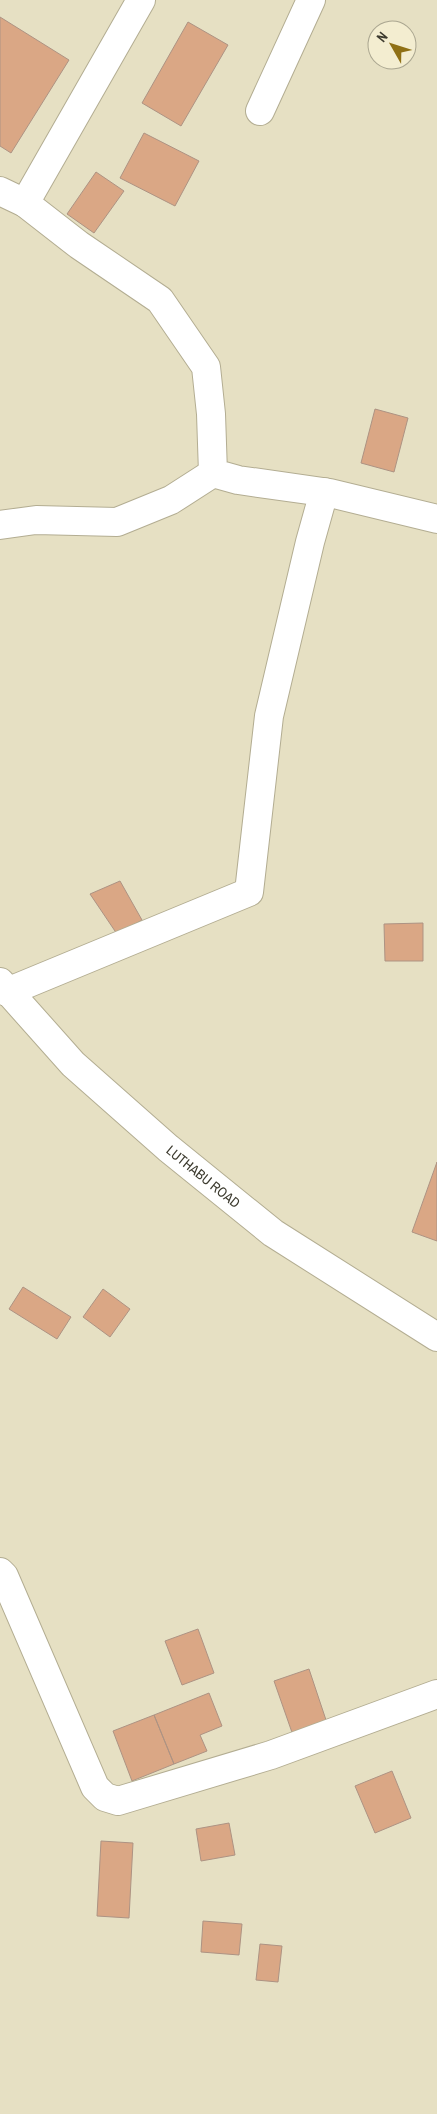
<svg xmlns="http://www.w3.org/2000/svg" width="437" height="2114" viewBox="0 0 437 2114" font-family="'Archivo Narrow',sans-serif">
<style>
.building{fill:#daa785;stroke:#ad9383}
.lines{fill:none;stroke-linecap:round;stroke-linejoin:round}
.minor-casing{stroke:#b3ad92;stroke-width:30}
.minor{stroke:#fff;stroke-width:28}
.labels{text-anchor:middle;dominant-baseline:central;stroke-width:4.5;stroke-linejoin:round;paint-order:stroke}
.street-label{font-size:14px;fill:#3d3b2f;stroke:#f3edd0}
</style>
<rect width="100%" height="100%" fill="#e6e0c3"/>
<path class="building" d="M 0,17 L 69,60 L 11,153 L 0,146 Z
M 188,22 L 228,45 L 181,126 L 142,103 Z
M 144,133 L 199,161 L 175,206 L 120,178 Z
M 96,172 L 124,191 L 94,233 L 67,214 Z
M 375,409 L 408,418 L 394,472 L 361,463 Z
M 120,881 L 142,920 L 117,934 L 90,894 Z
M 423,923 L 423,961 L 385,961 L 384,924 Z
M 437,1162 L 437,1241 L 412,1232 Z
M 23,1287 L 71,1317 L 57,1339 L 9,1309 Z
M 103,1289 L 130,1309 L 110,1337 L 83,1317 Z
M 198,1629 L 214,1673 L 182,1685 L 165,1641 Z
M 309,1669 L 329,1729 L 295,1741 L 274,1681 Z
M 209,1693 L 222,1726 L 200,1735 L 207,1751 L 174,1764 L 154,1715 Z
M 154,1715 L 174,1764 L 132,1781 L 113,1731 Z
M 392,1771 L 411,1818 L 375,1833 L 355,1786 Z
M 229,1823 L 235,1855 L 201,1861 L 196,1829 Z
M 101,1841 L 133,1843 L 129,1918 L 97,1916 Z
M 203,1921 L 242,1924 L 239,1955 L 201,1952 Z
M 260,1944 L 282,1946 L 278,1982 L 256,1980 Z"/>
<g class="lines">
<defs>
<g id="minor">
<path d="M 260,111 L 311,0"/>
<path d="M 0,191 L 25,203 L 79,245 L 160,300 L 206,367 L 211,414 L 213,473 L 238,480 L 330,493 L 437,519"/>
<path d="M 25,203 L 141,0"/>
<path d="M 0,525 L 36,520 L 117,522 L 171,500 L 213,473"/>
<path id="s1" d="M 0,982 L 73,1064 L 168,1148 L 273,1233 L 437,1337"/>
<path d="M 7,992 L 249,892 L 269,716 L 310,542 L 324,492"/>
<path d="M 0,1572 L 4,1576 L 95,1787 L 105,1797 L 118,1801 L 271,1755 L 437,1694"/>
</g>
</defs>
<use href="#minor" class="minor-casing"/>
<use href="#minor" class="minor"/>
</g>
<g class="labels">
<g class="street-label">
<text stroke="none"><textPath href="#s1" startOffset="282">LUTHABU ROAD</textPath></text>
</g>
</g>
<g transform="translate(392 45) rotate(309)"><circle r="24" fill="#f3edd0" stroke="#aaa690"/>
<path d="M0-4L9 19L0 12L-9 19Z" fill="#8f7015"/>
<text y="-8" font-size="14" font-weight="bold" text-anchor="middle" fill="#3d3b2f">N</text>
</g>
</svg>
